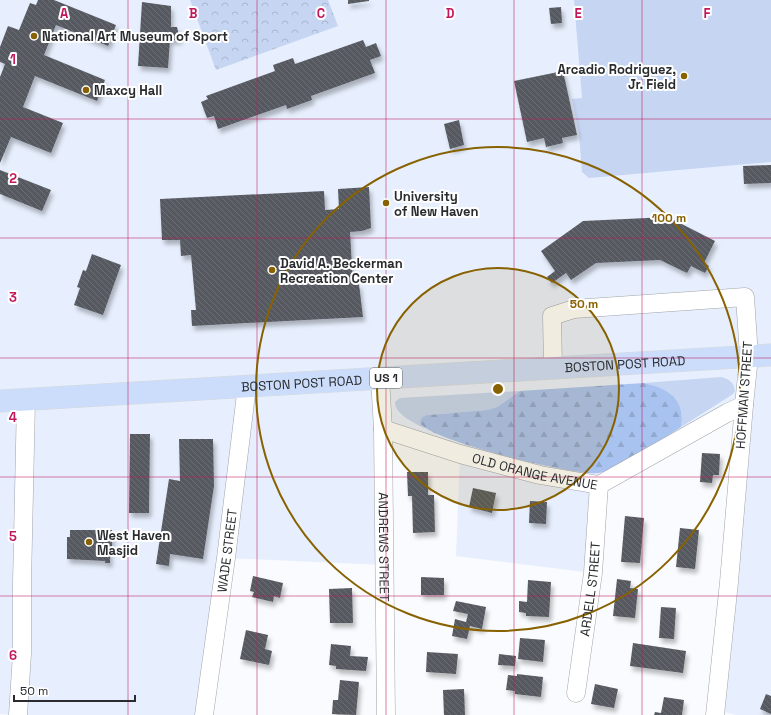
<svg xmlns="http://www.w3.org/2000/svg" width="771" height="715" viewBox="0 0 771 715" font-family="'Space Grotesk',sans-serif">
<style>
.built{fill:#e7effe}
.grass{fill:#c5d5f2}
.forest{fill:url(#forest-firs)}
.park{fill:url(#park-crowns)}
.building{fill:url(#building-back-hatch);filter:url(#shadow)}
.lines{fill:none;stroke-linecap:round;stroke-linejoin:round}
.minor-casing{stroke:#a0a4ab;stroke-width:19}
.primary-casing{stroke:#d8d9d9;stroke-width:23}
.minor{stroke:#fff;stroke-width:18}
.primary{stroke:#ccddfb;stroke-width:22}
.grid{fill:none;stroke:#c2185b;stroke-width:1;stroke-opacity:0.55}
.ring{fill:none;stroke:#886200;stroke-width:2}
.poi-dot{fill:#886200;stroke:#fff;stroke-width:1.5}
.labels{text-anchor:middle;dominant-baseline:central;stroke-width:4;stroke-linejoin:round;paint-order:stroke}
.shield{fill:#fff;stroke:#696b6d;stroke-width:1}
.shield-label{font-size:12px;font-weight:bold;fill:#292b2e}
.poi-label{font-size:13px;font-weight:bold;fill:#292b2e;stroke:#fff;text-anchor:start}
.street-label{font-size:13px;fill:#292b2e;stroke:#fff}
.grid-label{font-size:13px;text-anchor:middle;font-weight:bold;fill:#c2185b;stroke:#fff;stroke-width:4;stroke-linejoin:round;paint-order:stroke}
.centre{fill:#886200;stroke:#fff;stroke-width:2}
.ring-label{font-size:12px;text-anchor:middle;font-weight:bold;fill:#886200;stroke:#fff;stroke-width:4;stroke-linejoin:round;paint-order:stroke}
</style>
<defs>
<pattern id="forest-firs" width="22" height="20" patternUnits="userSpaceOnUse"><rect width="22" height="20" fill="#a9c3f1"/><path d="M5 1l3.5 6h-7zM16 11l3.5 6h-7z" fill="#91a8cf"/></pattern>
<pattern id="park-crowns" width="20" height="18" patternUnits="userSpaceOnUse"><rect width="20" height="18" fill="#c5d5f2"/><path d="M2 6a3 3 0 1 1 6 0M12 15a3 3 0 1 1 6 0" fill="none" stroke="#a9b7d0"/></pattern>
<pattern id="building-back-hatch" width="6" height="6" patternUnits="userSpaceOnUse"><rect width="6" height="6" fill="#575a61"/><path d="M-1 5l2 2M0 0l6 6M5-1l2 2" fill="none" stroke="#6c6e74"/></pattern>
<filter id="shadow"><feDropShadow dx="2.5" dy="4.5" stdDeviation="2" flood-color="#0004"/></filter>
</defs>
<rect width="100%" height="100%" fill="#f9fbfe"/>
<path class="built" d="M 0,0 L 771,0 L 771,715 L 736,715 L 716,710 L 744,406 L 599,485 L 593,573 L 456,556 L 460,454 L 383,429 L 384,565 L 226,558 L 204,715 L 13,715 L 0,714 Z"/>
<path class="grass" d="M 574,0 L 771,0 L 771,162 L 589,178 L 582,172 L 579,134 L 572,99 L 582,98 Z
M 721,377 C 729,379 734,382 735,391 L 733,394 L 681,427 C 686,399 668,388 644,383 Z
M 520,391 L 497,407 L 487,410 L 428,415 L 422,426 L 426,429 C 416,424 394,414 395,402 L 400,398 Z"/>
<path class="forest" d="M 644,383 C 668,388 686,399 681,427 C 659,441 624,468 599,473 C 577,477 429,440 420,423 C 421,418 423,416 428,415 L 487,410 L 497,407 L 520,391 Z"/>
<path class="park" d="M 190,0 L 328,0 L 338,26 L 216,70 Z"/>
<path class="building" d="M 38,0 L 54,0 L 116,25 L 108,46 L 56,25 L 44,55 L 105,80 L 97,101 L 35,76 L 23,107 L 63,123 L 51,153 L 11,137 L 0,163 L 0,77 L 5,64 L 0,62 L 0,47 L 8,26 L 19,30 L 30,3 L 36,5 Z
M 348,0 L 369,0 L 369,1 L 348,4 Z
M 142,2 L 171,6 L 171,27 L 177,27 L 180,40 L 170,40 L 168,68 L 138,66 Z
M 561,7 L 562,23 L 551,24 L 549,8 Z
M 363,40 L 366,47 L 376,43 L 381,56 L 370,60 L 375,73 L 311,96 L 312,100 L 287,109 L 286,105 L 218,129 L 214,116 L 207,118 L 201,102 L 208,99 L 206,96 L 275,71 L 273,65 L 293,58 L 295,64 Z
M 563,71 L 577,135 L 562,138 L 563,143 L 546,147 L 544,138 L 527,142 L 514,81 Z
M 459,120 L 464,145 L 450,149 L 444,124 Z
M 771,165 L 771,183 L 744,184 L 743,166 Z
M 0,170 L 51,190 L 42,211 L 0,194 Z
M 369,187 L 371,228 L 362,231 L 350,232 L 353,284 L 359,284 L 363,317 L 192,326 L 191,310 L 196,310 L 191,255 L 181,256 L 180,240 L 162,240 L 160,199 L 324,191 L 325,210 L 339,209 L 338,189 Z
M 668,217 L 715,241 L 704,263 L 709,266 L 705,273 L 691,266 L 687,273 L 660,260 L 596,263 L 571,280 L 566,273 L 552,283 L 547,277 L 555,271 L 541,251 L 583,221 Z
M 92,254 L 121,265 L 103,315 L 74,305 L 80,288 L 77,287 L 83,270 L 86,271 Z
M 130,434 L 150,434 L 149,513 L 129,513 Z
M 179,439 L 213,439 L 214,486 L 203,559 L 170,554 L 169,566 L 156,564 L 169,479 L 180,481 Z
M 702,453 L 720,454 L 719,475 L 713,475 L 712,483 L 700,482 Z
M 407,472 L 428,472 L 428,495 L 434,495 L 435,532 L 413,533 L 412,496 L 408,496 Z
M 473,488 L 496,493 L 492,513 L 469,507 Z
M 530,501 L 547,502 L 546,524 L 529,523 Z
M 625,516 L 644,518 L 640,563 L 621,562 Z
M 680,528 L 699,530 L 695,569 L 676,567 Z
M 70,530 L 112,530 L 112,547 L 110,547 L 110,563 L 105,563 L 105,561 L 67,559 L 67,537 L 70,537 Z
M 253,576 L 283,583 L 280,598 L 274,596 L 273,602 L 252,597 L 254,592 L 250,591 Z
M 421,577 L 444,578 L 444,595 L 421,595 Z
M 617,579 L 631,581 L 630,588 L 638,589 L 635,618 L 613,616 Z
M 528,580 L 551,582 L 549,617 L 526,616 L 526,613 L 519,612 L 519,601 L 527,602 Z
M 352,588 L 353,623 L 330,623 L 329,589 Z
M 456,601 L 486,607 L 482,629 L 470,626 L 467,639 L 452,636 L 455,619 L 466,622 L 468,614 L 453,611 Z
M 661,607 L 676,608 L 674,639 L 659,638 Z
M 246,630 L 268,635 L 265,649 L 272,651 L 269,665 L 240,659 Z
M 520,638 L 545,640 L 543,662 L 518,659 Z
M 633,643 L 686,651 L 683,673 L 630,666 Z
M 331,644 L 351,646 L 350,656 L 368,657 L 366,671 L 336,669 L 336,666 L 329,665 Z
M 427,652 L 458,654 L 456,674 L 426,672 Z
M 499,654 L 516,656 L 515,666 L 498,665 Z
M 517,674 L 543,677 L 541,697 L 515,694 L 515,691 L 506,690 L 508,675 L 517,676 Z
M 340,680 L 359,682 L 356,715 L 332,714 L 333,700 L 338,700 Z
M 595,684 L 618,689 L 614,708 L 591,704 Z
M 464,689 L 465,715 L 444,715 L 443,690 Z
M 766,694 L 771,696 L 771,714 L 760,709 Z
M 664,697 L 684,700 L 682,715 L 654,715 L 655,712 L 661,713 Z"/>
<g class="lines">
<defs>
<g id="minor">
<path d="M 553,368 L 552,316 L 574,309 L 745,297 L 749,356 L 744,405 L 729,582 L 715,715"/>
<path id="s1" d="M 380,378 L 383,429 L 386,715"/>
<path id="s2" d="M 383,429 L 460,454 L 540,475 L 599,485 L 727,413 L 744,405"/>
<path id="s3" d="M 576,693 L 593,573 L 599,485"/>
<path d="M 18,715 L 22,654 L 22,583 L 26,400"/>
<path id="s4" d="M 204,715 L 226,558 L 247,386"/>
</g>
<g id="primary">
<path id="s5" d="M 0,401 L 771,355"/>
</g>
</defs>
<use href="#minor" class="minor-casing"/>
<use href="#primary" class="primary-casing"/>
<use href="#minor" class="minor"/>
<use href="#primary" class="primary"/>
</g>
<path class="grid" d="M 128,0 L 128,715M 257,0 L 257,715M 386,0 L 386,715M 514,0 L 514,715M 642,0 L 642,715M 0,119 L 771,119M 0,238 L 771,238M 0,358 L 771,358M 0,477 L 771,477M 0,596 L 771,596"/>
<circle cx="498" cy="389" r="121" fill="#886200" fill-opacity=".12"/>
<g class="ring">
<circle cx="498" cy="389" r="121"/>
<circle cx="498" cy="389" r="242"/>
</g>
<g class="poi-dot">
<circle cx="34" cy="36" r="4"/>
<circle cx="684" cy="76" r="4"/>
<circle cx="86" cy="90" r="4"/>
<circle cx="386" cy="203" r="4"/>
<circle cx="272" cy="270" r="4"/>
<circle cx="89" cy="542" r="4"/>
</g>
<g class="labels">
<rect class="shield" x="370" y="368" width="32" height="20" rx="3"/>
<g class="shield-label">
<text x="386" y="378">US 1</text>
</g>
<g class="poi-label">
<text x="42" y="36">National Art Museum of Sport</text>
<text x="676" y="69" text-anchor="end">Arcadio Rodriguez,<tspan x="676" dy="15">Jr. Field</tspan></text>
<text x="94" y="90">Maxcy Hall</text>
<text x="394" y="196">University<tspan x="394" dy="15">of New Haven</tspan></text>
<text x="280" y="263">David A. Beckerman<tspan x="280" dy="15">Recreation Center</tspan></text>
<text x="97" y="535">West Haven<tspan x="97" dy="15">Masjid</tspan></text>
</g>
<g class="street-label">
<text stroke="none"><textPath href="#s5" startOffset="626">BOSTON POST ROAD</textPath></text>
<text stroke="none"><textPath href="#s5" startOffset="302">BOSTON POST ROAD</textPath></text>
<text transform="translate(744 395) rotate(-86)">HOFFMAN STREET</text>
<text stroke="none"><textPath href="#s2" startOffset="158">OLD ORANGE AVENUE</textPath></text>
<text stroke="none"><textPath href="#s1" startOffset="169">ANDREWS STREET</textPath></text>
<text stroke="none"><textPath href="#s4" startOffset="166">WADE STREET</textPath></text>
<text stroke="none"><textPath href="#s3" startOffset="105">ARDELL STREET</textPath></text>
</g>
</g>
<g class="grid-label">
<text x="64" y="18">A</text>
<text x="193" y="18">B</text>
<text x="321" y="18">C</text>
<text x="450" y="18">D</text>
<text x="578" y="18">E</text>
<text x="707" y="18">F</text>
<text x="13" y="64">1</text>
<text x="13" y="183">2</text>
<text x="13" y="302">3</text>
<text x="13" y="422">4</text>
<text x="13" y="541">5</text>
<text x="13" y="660">6</text>
</g>
<circle cx="498" cy="389" r="6" class="centre"/>
<g class="ring-label">
<text x="669" y="222">100 m</text>
<text x="584" y="308">50 m</text>
</g>
<path d="M14 695v6h121v-6" fill="none" stroke="#292b2e" stroke-width="2"/>
<text x="20" y="695" font-size="12" fill="#292b2e" stroke="#ffffff" stroke-width="3" paint-order="stroke">50 m</text>
</svg>
